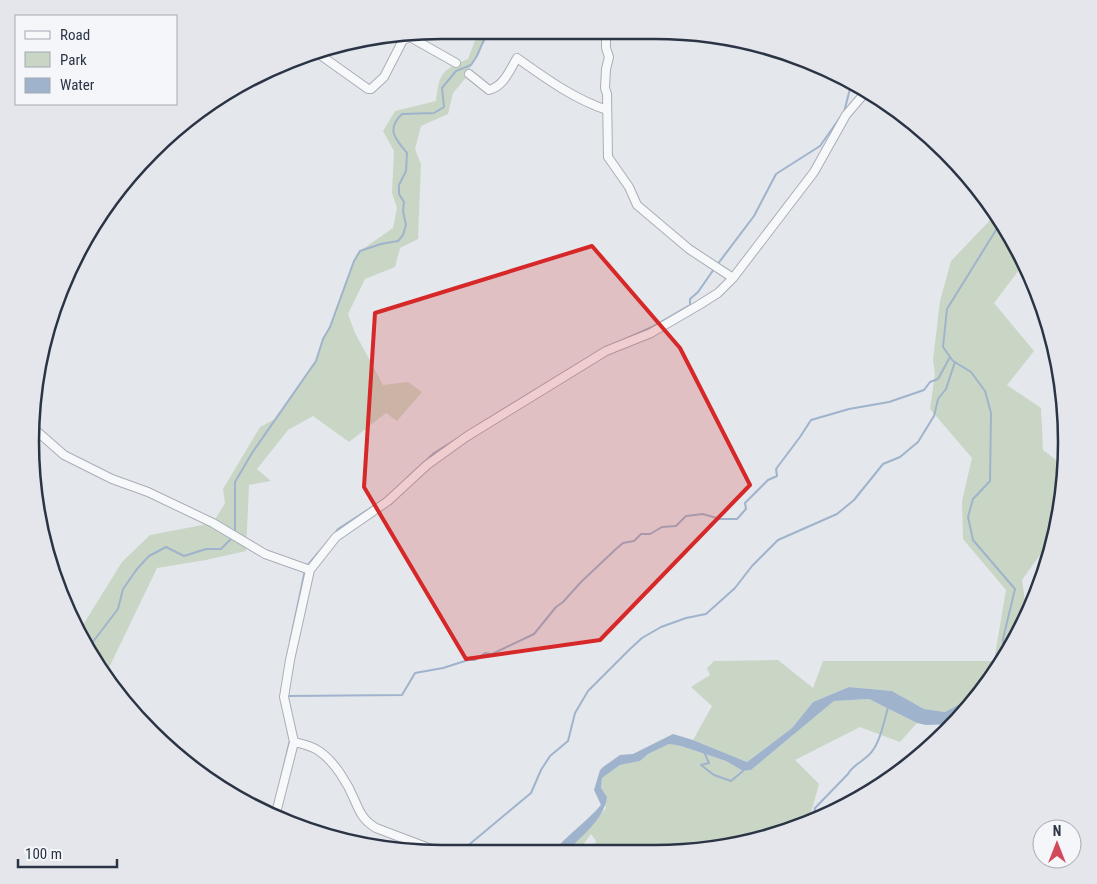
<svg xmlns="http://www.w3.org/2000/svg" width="1097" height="884" viewBox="0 0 1097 884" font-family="'Roboto Condensed',sans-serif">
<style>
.green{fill:#c9d6c5}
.water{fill:#9fb4cc}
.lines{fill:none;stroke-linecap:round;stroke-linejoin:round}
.stream{stroke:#9fb4cc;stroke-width:2}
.minor-casing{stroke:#a9aeb7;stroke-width:10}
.minor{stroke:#f7f8fa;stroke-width:8}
.marked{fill:#d62828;fill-opacity:0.2;stroke:#d62828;stroke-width:4;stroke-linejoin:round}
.rim{fill:none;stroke:#2b3445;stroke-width:2.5}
</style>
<rect width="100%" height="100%" fill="#e4e7ec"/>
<path class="green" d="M 479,30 L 492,30 L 471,65 L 469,74 L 453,93 L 448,114 L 421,126 L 415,149 L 421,164 L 418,239 L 400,248 L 395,267 L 365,279 L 348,314 L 355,333 L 383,385 L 408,382 L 422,392 L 397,421 L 386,413 L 349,442 L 313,416 L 288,430 L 257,469 L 271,481 L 249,485 L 246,551 L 206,560 L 157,568 L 106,674 L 78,633 L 122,562 L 150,535 L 213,523 L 225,503 L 223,489 L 260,427 L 277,418 L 316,361 L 323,339 L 330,327 L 354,261 L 360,251 L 393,228 L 397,208 L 392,193 L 394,151 L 383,131 L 395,111 L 436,101 C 439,73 442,70 468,59 Z
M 996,214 L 1025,262 L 994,303 L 1034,351 L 1007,385 L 1041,408 L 1043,450 L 1064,466 L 1064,495 L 1055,534 L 1022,580 L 1027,615 L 1012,648 L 973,703 L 964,703 L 945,712 L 924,709 L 892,691 L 849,687 L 813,702 L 792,728 L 747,762 L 693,740 L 712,706 L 691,687 L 710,675 L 707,668 L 714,661 L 778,660 L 813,688 L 823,661 L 994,661 L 1006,590 L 963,539 L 962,501 L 972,458 L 930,409 L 935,374 L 933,360 L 940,301 L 951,261 Z
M 869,699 L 917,723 L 900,742 L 860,727 L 795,760 L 819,784 L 809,820 L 805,824 L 762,840 L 682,853 L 592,853 L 596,841 L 591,834 L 577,853 L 566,853 L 587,831 L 606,808 L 601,788 L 602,778 L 620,765 L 640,761 L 648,754 L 669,744 L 681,746 L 726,761 L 743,771 L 751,770 L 834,701 Z"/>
<path class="water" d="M 849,687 L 892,691 L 924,709 L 945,712 L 964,702 L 973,703 L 965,713 L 953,724 L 926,725 L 917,723 L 869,699 L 834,701 L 751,770 L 743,771 L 726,761 L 681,746 L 669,744 L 648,754 L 640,761 L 620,765 L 602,778 L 601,788 L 607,797 C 604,820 581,836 566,853 L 552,853 C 567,835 586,822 601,805 L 594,790 L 600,770 L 603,767 L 620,755 L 633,754 L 673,734 L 693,740 L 747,762 L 792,728 L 813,702 Z"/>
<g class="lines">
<path class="stream" d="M 1001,222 L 947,309 L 943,347 L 953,361 L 971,372 L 985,391 L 991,413 L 990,481 L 973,499 L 968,517 L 973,540 L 1015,589 L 1003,639 L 1004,659
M 717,265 L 754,216 L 776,174 L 820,146 L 844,112 L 851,85
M 621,341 L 652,327 L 690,305 L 690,299 L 698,292 L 714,269
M 484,422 L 554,379
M 387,497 L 434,453 L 463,435
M 235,532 L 235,482 L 252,453 L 316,361 L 323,339 L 330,327 L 354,261 L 360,251 L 381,244 L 398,241 L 403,235 L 406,225 L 403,211 L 404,202 L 399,194 L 399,185 L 406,171 L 407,153 C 395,139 386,129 402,114 L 434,113 L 444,107 L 442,88 L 456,71 L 471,65 L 477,56 L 488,30
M 333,536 L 338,529 L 383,500
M 307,566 L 330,539
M 290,642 L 305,570
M 93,655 L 92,643 L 118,609 L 123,589 L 137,569 L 149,556 L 166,547 L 184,556 L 206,549 L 221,549 L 232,538
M 288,696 L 402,695 L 415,673 L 443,668 L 468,660 L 475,660 L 485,653 L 492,654 L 534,634 L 556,607 L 563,602 L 581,582 L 616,549 L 623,543 L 634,541 L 641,534 L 650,534 L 662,527 L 676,526 L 686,516 L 703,514 L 720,519 L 737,519 L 746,509 L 745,503 L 768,480 L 777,476 L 776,469 L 800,437 L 811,420 L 849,409 L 889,402 L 924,390 L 930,382 L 938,379 L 950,357
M 704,752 L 709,763 L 701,765 L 714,775 L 731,781 L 743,771
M 278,791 L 290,740
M 813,821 L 815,808 L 848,774 C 853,764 867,760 873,750 C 882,738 884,719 889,705
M 459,853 L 531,793 L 541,770 L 550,756 L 568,741 L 575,713 L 588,691 L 630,649 L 642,638 L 661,627 L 686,618 L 706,614 L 735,588 L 752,566 L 778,540 L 837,514 L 854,500 L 883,464 L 900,457 L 918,442 L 934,416 L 938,399 L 946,389 L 955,362"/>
<defs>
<path id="minor" d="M 606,31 L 606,48 L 609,57 L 606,69 L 605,88 L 607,94 L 608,157 L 629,187 L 637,205 L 689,249 L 733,278
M 316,52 L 368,89 L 371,89 L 384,77 L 403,40 L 410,37 L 456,63
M 469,74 L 489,90 C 504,86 509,71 517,58 C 545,78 574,99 607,110
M 32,427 L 64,455 L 112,479 L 148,492 L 213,523 L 265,554 L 310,570
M 294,742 C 302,744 312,746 319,751 C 335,762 348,784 355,801 C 360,813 364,821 376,828 L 442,853
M 275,817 L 294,742 L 284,697 L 290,660 L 310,570 L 336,537 L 388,501 L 427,465 L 466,437 L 606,351 L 651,333 L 699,305 L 718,293 L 733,278 L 814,172 L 846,115 L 864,94"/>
</defs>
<use href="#minor" class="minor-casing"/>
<use href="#minor" class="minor"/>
</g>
<path class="marked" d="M 592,246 L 680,348 L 750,485 L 600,640 L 466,659 L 364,487 L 375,313 Z"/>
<path d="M0 0H1097V884H0ZM442 39H655A403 403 0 0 1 1058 442V442A403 403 0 0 1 655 845H442A403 403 0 0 1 39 442V442A403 403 0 0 1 442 39Z" fill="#e4e6eb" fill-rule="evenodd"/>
<path class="rim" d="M442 39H655A403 403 0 0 1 1058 442V442A403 403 0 0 1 655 845H442A403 403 0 0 1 39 442V442A403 403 0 0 1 442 39Z"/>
<rect x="15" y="15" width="162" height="90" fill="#f4f6f9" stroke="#a4a8b1"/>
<rect x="25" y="31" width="25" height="8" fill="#f7f8fa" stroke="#a4a8b1"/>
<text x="60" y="40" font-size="15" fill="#2b3445">Road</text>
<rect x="25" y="52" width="25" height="15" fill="#c9d6c5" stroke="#a4a8b1"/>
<text x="60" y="65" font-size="15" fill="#2b3445">Park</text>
<rect x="25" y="78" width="25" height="15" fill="#9fb4cc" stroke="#a4a8b1"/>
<text x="60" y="90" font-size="15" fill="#2b3445">Water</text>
<g transform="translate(1057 844)"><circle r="24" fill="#f4f6f9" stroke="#a4a8b1"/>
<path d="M0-4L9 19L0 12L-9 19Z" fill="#d1495b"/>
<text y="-8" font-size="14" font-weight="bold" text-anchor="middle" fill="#2b3445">N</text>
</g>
<path d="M18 859v8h99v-8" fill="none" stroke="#2b3445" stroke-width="2.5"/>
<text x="25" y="859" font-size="15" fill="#2b3445" stroke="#f4f6f9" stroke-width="4" paint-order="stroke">100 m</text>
</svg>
